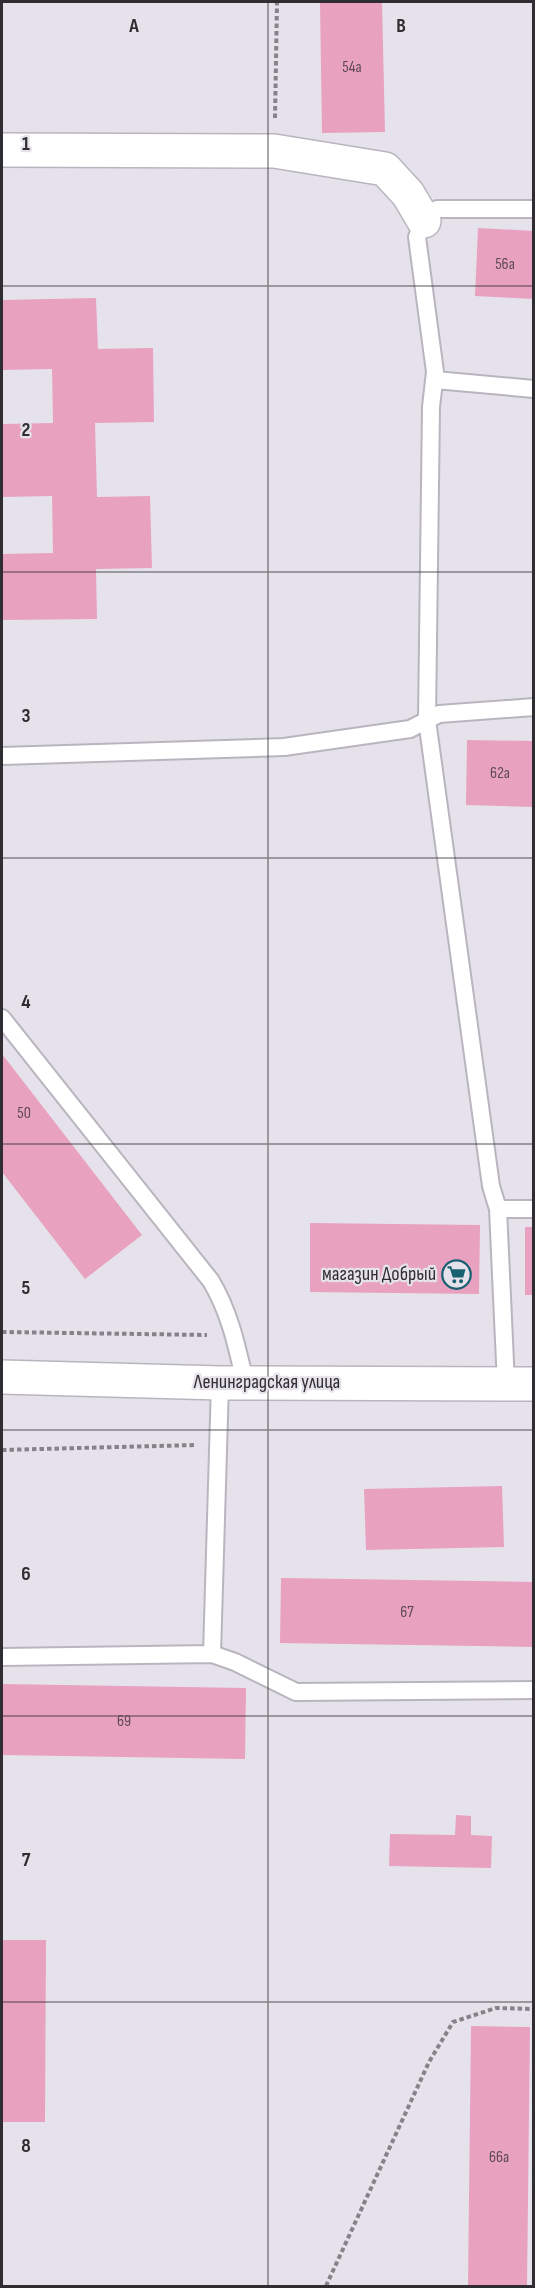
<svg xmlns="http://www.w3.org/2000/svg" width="535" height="2288" viewBox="0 0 535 2288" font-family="'Sofia Sans Condensed',sans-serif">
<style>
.building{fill:#e8a1bf}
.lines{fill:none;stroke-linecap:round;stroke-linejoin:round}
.lane-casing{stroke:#b9b5bf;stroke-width:20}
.street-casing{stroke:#b9b5bf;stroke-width:36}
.path{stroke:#858289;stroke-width:4;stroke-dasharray:4.5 3;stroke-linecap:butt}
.lane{stroke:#fff;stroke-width:16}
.street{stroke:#fff;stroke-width:33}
.grid{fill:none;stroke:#2f2d31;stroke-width:1.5;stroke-opacity:0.55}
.labels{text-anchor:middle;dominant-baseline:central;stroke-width:4.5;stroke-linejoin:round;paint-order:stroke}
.number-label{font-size:16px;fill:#5d4a54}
.poi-label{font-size:20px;fill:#2f2d31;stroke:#e6e2ec;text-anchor:end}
.street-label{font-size:20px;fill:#2f2d31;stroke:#e6e2ec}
.grid-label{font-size:20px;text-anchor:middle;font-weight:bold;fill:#2f2d31;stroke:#e6e2ec;stroke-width:4.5;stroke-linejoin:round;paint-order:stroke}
</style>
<rect width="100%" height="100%" fill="#e6e2ec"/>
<path class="building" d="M 320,2 L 382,2 L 385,132 L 322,133 Z
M 478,228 L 534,231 L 534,299 L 475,296 Z
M 96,298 L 98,349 L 153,348 L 154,422 L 95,423 L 97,497 L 150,496 L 152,568 L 96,569 L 97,619 L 2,620 L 2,554 L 53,553 L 52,496 L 3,497 L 2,424 L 53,423 L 52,369 L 3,370 L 2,300 Z
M 467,740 L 534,741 L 534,807 L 466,805 Z
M 2,1054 L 142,1235 L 85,1279 L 2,1172 Z
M 310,1223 L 480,1225 L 479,1294 L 310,1292 Z
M 525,1227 L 534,1227 L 534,1295 L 525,1295 Z
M 502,1486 L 504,1547 L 366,1550 L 364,1489 Z
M 281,1578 L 534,1582 L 534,1647 L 280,1643 Z
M 2,1684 L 246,1688 L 245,1759 L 2,1755 Z
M 456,1815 L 471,1816 L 471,1835 L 492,1836 L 491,1868 L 389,1866 L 390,1834 L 455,1835 Z
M 2,1940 L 46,1940 L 45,2122 L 2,2122 Z
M 471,2026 L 530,2027 L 527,2286 L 468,2286 Z"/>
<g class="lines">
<defs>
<path id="lane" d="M 534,209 L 437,209 L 424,221 L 417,237 L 435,372 L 431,407 L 427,720 L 491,1186 L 498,1209 L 534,1209
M 435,380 L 534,389
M 2,756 L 284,747 L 410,729 L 439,714 L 534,707
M 2,1018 L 211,1281 C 230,1313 237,1347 245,1382
M 498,1209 L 506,1384
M 212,1654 L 220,1383
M 2,1657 L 212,1654 L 235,1662 L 296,1692 L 534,1690"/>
<path id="street" d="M 2,150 L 274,151 L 385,169 L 408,194 L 424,221
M 2,1377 L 220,1383 L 534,1384"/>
</defs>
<use href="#lane" class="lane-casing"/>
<use href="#street" class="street-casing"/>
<path class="path" d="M 275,118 L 277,2
M 2,1332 L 207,1335
M 2,1450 L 196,1445
M 326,2286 L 429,2062 L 453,2022 L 496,2008 L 534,2009"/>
<use href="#lane" class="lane"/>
<use href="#street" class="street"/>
</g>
<path class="grid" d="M 268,2 L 268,2286M 2,286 L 534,286M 2,572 L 534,572M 2,858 L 534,858M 2,1144 L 534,1144M 2,1430 L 534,1430M 2,1716 L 534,1716M 2,2002 L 534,2002"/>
<defs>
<symbol id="supermarket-ring" viewBox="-11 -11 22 22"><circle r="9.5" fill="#e6e2ec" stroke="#196171" stroke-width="1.5"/><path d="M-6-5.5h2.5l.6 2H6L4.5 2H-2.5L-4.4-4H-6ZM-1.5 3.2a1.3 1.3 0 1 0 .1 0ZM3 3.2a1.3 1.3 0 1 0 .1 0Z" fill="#196171"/></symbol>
</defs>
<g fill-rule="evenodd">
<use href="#supermarket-ring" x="440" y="1258" width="33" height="33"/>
</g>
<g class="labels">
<g class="number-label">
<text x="352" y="67">54а</text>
<text x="505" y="264">56а</text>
<text x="500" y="773">62а</text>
<text x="24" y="1113">50</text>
<text x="407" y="1612">67</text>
<text x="124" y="1721">69</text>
<text x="499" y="2157">66а</text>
</g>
<g class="poi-label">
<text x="436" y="1274">магазин Добрый</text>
</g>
<g class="street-label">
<text x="267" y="1382">Ленинградская улица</text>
</g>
</g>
<g class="grid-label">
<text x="134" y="32">A</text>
<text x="401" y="32">B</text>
<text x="26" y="150">1</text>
<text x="26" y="436">2</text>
<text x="26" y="722">3</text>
<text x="26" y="1008">4</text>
<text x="26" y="1294">5</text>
<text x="26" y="1580">6</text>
<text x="26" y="1866">7</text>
<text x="26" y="2152">8</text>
</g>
<rect width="535" height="2288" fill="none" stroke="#2f2d31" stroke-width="6"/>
</svg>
